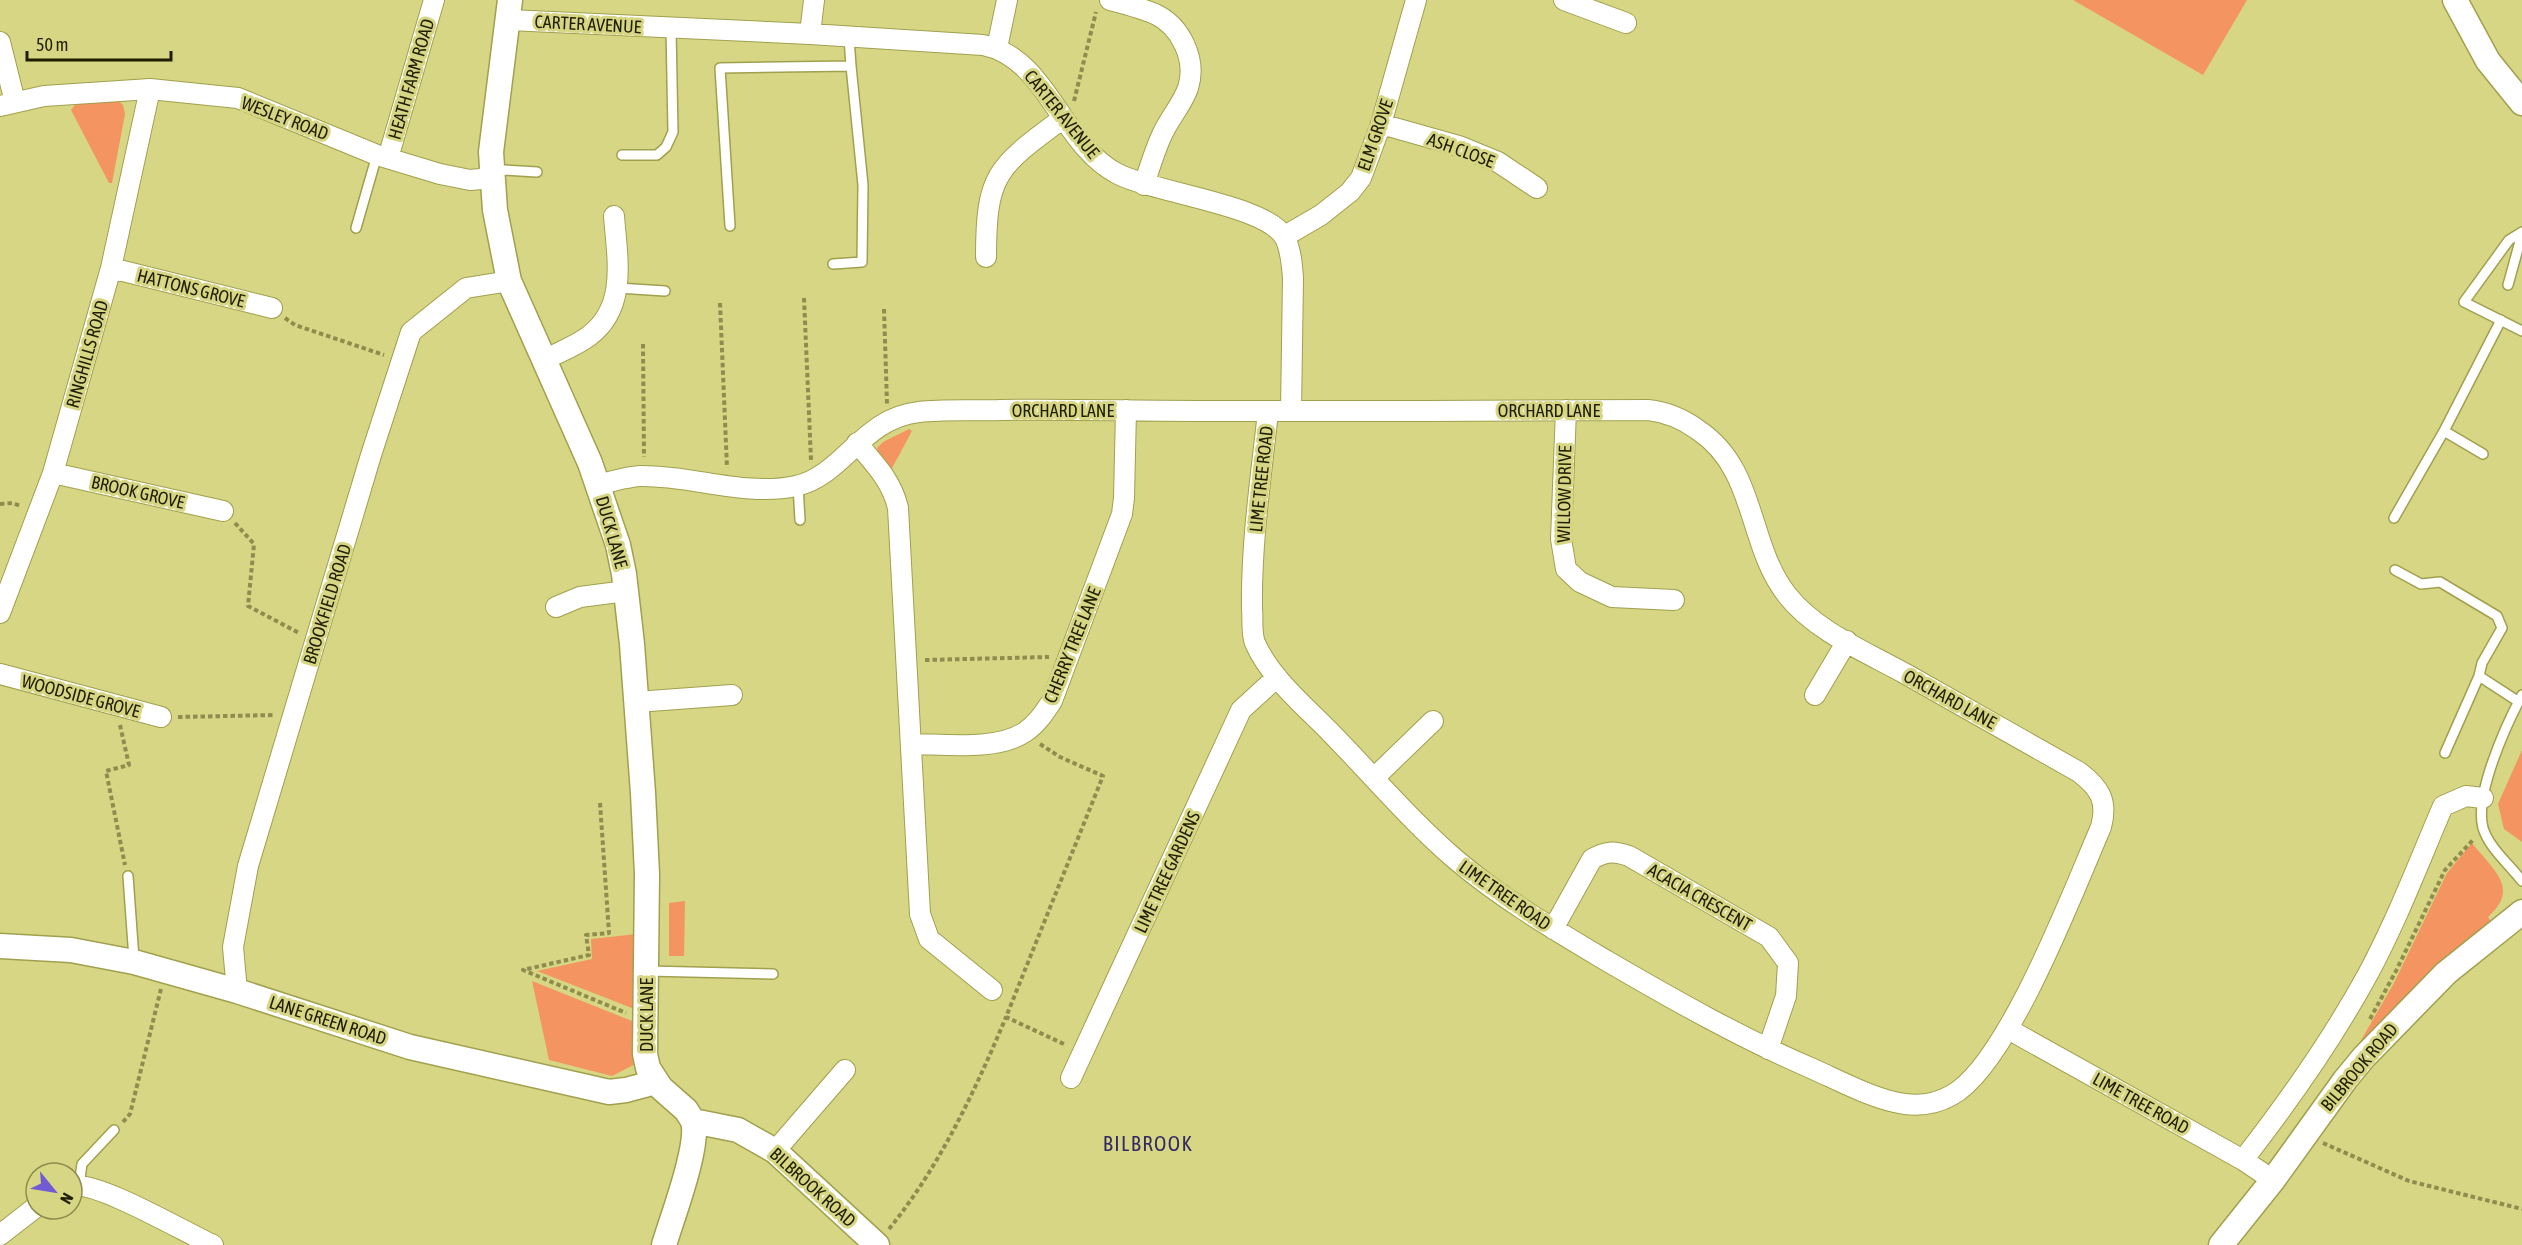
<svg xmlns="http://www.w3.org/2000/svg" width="2522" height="1245" viewBox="0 0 2522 1245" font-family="'Asap Condensed',sans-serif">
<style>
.green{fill:#f49461}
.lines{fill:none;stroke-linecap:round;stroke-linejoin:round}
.service-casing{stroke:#a1a04e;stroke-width:12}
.minor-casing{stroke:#a1a04e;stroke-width:22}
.tertiary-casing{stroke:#a1a04e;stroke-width:27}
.path{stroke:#8e8d4f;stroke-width:4;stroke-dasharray:4.5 3;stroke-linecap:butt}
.service{stroke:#fff;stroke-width:9}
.minor{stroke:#fff;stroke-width:20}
.tertiary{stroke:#fff;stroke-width:24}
.labels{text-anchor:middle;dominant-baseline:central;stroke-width:6;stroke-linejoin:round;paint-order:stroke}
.street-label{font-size:18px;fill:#201e00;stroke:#d7d684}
.quarter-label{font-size:21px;letter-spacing:1.5px;fill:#342964;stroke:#d7d684}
</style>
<rect width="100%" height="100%" fill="#d7d684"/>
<path class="green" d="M 2073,0 L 2247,0 L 2203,75 Z
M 116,98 L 123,105 L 125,114 L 112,183 L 109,183 L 71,110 L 78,101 Z
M 909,429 L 912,431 L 891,470 L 879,455 L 877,448 L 883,442 Z
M 2522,750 L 2522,842 L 2504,829 L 2498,804 Z
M 2472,843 C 2492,869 2521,888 2488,917 L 2492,923 L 2352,1056 L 2394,983 L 2447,873 Z
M 685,901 L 684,956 L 669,956 L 669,903 Z
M 637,934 L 642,1012 L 537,971 L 592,959 L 591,939 Z
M 532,981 L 637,1023 L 637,1063 L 612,1076 L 549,1060 Z"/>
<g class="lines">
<defs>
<path id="service" d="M 622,155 L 657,155 L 666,147 L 673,132 L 671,28
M 495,173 L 504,170 L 537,172
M 730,226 L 720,68 L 851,66 L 849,38
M 356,228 L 377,155
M 2522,232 L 2509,240 L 2464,302 L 2522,331
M 833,264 L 862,262 L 863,185 L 851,66
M 2508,285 L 2522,234
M 618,288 L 665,291
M 2483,454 L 2444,431 L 2501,320
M 798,485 L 800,520
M 2394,518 L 2444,431
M 2395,570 L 2421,584 L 2440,582 L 2497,616 L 2502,628 L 2482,663 L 2479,676
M 2522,695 C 2506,725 2474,795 2483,828 C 2489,848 2510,865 2522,881
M 2445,753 L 2479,676 L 2519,702
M 128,876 L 134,959
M 648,971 L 773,974
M 79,1185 L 82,1164 L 114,1130"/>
<path id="minor" d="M 1110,0 C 1125,4 1141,8 1155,14 C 1181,26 1197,60 1188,88 C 1182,105 1168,120 1161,137 C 1154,153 1149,169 1144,185
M 1564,0 L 1626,23
M 509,20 L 810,34 L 983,45 C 1048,58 1060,144 1118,174 C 1155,193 1268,205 1285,238 C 1291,250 1292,265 1293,278 L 1291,411
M 810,34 L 814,0
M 0,42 L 15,102
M 997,48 L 1007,0
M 0,106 L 44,96 L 150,89 L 238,98 L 377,155 L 440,174 L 470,180 L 481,179 L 492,174
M 1381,124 L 1459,146 L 1498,162 L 1537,188
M 388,158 L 434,0
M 1285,236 L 1321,215 L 1350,192 L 1361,178 L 1381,124 L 1416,0
M 986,257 C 986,174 997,167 1062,119
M 111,268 L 272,308
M 544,360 C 559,352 576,346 589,336 C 628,307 617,258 614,216
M 1566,410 L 1561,539 L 1566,569 L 1580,582 L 1612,597 L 1674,600
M 857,443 C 874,463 892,481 898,508 L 920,914 L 929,939 L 992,990
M 53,473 L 223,511
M 598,485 C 612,481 626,477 640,476 C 692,475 745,497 796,486 C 844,475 862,418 919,412 C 945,409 973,411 1000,410 C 1068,409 1137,411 1205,411 C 1353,412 1500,410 1648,410 C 1667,412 1683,419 1698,430 C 1757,469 1747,544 1787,595 C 1815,631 1866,652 1904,673 C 1963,706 2021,739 2079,772 C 2100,788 2108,801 2101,827 C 2074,889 2008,1064 1952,1095 C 1938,1103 1921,1106 1905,1104 C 1875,1100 1840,1081 1813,1069 C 1741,1038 1674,1000 1607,961 C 1555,930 1502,899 1455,859 C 1411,821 1373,776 1332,734 C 1305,706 1271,679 1255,643 C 1251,633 1253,619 1252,608 C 1251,543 1261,477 1268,412
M 556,607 L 580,597 L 626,591
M 0,613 L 53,473 L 111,268 L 150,89
M 0,674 L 161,717
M 1815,695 L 1847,641
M 636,702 L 732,695
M 911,744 C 944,744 997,751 1025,732 C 1037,724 1044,713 1052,701 L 1122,514 L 1124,498 L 1126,410
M 1374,778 L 1433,721
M 1553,929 L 1592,859 C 1606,851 1614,851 1629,856 L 1769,937 L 1788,963 L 1786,996 L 1768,1049
M 237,991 L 233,947 L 248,866 L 371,455 L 411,332 L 466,288 L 509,281
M 2008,1029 L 2243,1160 L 2273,1180
M 1071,1078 L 1241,710 L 1277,677
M 775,1151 L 845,1070
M 2243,1160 C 2289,1101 2332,1040 2368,974 C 2397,920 2419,862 2443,806 L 2466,796 L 2483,798
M 72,1186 C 98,1181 184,1232 213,1245
M 0,1235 L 36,1207"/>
<path id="tertiary" d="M 510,0 L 491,152 L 495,210 L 509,281 L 590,463 L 618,545 L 624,574 L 632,644 L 643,793 L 647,874 L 645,1054 L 648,1068 L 661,1088 L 686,1110 L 693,1121 L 738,1130 L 775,1151 L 877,1245
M 2455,0 L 2488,61 L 2522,103
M 0,946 L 71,950 L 134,962 L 237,991 L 410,1047 L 609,1092 L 626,1090 L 656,1082
M 664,1245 C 672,1218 700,1145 693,1121
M 2221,1245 L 2273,1180 L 2345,1080 L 2364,1057 L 2446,973 L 2522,912"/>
</defs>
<use href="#service" class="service-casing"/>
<use href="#minor" class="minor-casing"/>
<use href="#tertiary" class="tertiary-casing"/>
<path class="path" d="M 1074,101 L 1096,12
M 804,298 L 811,460
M 720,303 L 727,468
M 884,309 L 887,404
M 285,318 L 295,325 L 384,355
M 643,344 L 644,457
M 0,504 L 12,503 L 21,506
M 235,523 L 254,544 L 248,606 L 299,633
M 925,660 L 1049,657
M 178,717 L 275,715
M 120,725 L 129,765 L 106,771 L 125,865
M 1040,744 L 1060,757 L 1103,776 L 1006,1017 L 1066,1045
M 600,803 L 609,933 L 586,935 L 589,955 L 523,970 L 626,1013
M 2370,1019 L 2396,971 L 2445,870 L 2473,840
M 123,1122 L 130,1114 L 161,989
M 2323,1143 L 2409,1181 L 2522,1209
M 889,1229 C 940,1166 975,1091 1006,1017"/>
<use href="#service" class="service"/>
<use href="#minor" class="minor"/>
<use href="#tertiary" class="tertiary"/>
</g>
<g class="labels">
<g class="street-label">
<text transform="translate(588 24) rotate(3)">CARTER AVENUE</text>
<text transform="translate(411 79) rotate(-74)">HEATH FARM ROAD</text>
<text transform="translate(1062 114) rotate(51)">CARTER AVENUE</text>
<text transform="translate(285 118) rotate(21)">WESLEY ROAD</text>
<text transform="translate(1375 135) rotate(-71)">ELM GROVE</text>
<text transform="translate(1461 150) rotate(20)">ASH CLOSE</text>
<text transform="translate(191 288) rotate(14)">HATTONS GROVE</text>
<text transform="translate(87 354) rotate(-74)">RINGHILLS ROAD</text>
<text x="1063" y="410">ORCHARD LANE</text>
<text x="1549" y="410">ORCHARD LANE</text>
<text transform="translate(1261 479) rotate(-84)">LIME TREE ROAD</text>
<text transform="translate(138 492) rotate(13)">BROOK GROVE</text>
<text transform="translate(1564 494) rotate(-89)">WILLOW DRIVE</text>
<text transform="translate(612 532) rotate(74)">DUCK LANE</text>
<text transform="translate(327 604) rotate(-73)">BROOKFIELD ROAD</text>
<text transform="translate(1072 645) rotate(-68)">CHERRY TREE LANE</text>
<text transform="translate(81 696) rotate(15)">WOODSIDE GROVE</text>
<text transform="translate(1950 699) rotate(29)">ORCHARD LANE</text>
<text transform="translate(1167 872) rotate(-65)">LIME TREE GARDENS</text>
<text transform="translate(1505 895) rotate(35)">LIME TREE ROAD</text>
<text transform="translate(1700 897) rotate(30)">ACACIA CRESCENT</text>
<text transform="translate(646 1015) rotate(-90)">DUCK LANE</text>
<text transform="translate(328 1020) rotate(18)">LANE GREEN ROAD</text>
<text transform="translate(2359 1067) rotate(-50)">BILBROOK ROAD</text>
<text transform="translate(2141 1103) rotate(29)">LIME TREE ROAD</text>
<text transform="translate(813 1187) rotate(42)">BILBROOK ROAD</text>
</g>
<g class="quarter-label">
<text x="1148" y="1143">BILBROOK</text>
</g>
</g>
<g transform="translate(54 1191) rotate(120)"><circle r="28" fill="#d7d684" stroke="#8e8c4f" stroke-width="1.5"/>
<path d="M0-4.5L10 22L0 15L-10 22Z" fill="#715ad4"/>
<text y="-9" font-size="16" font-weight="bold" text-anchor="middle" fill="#201e00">N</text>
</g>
<path d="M27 51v9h144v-9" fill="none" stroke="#201e00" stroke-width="3"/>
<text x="36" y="51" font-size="18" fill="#201e00" stroke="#d7d684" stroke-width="4.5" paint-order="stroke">50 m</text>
</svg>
